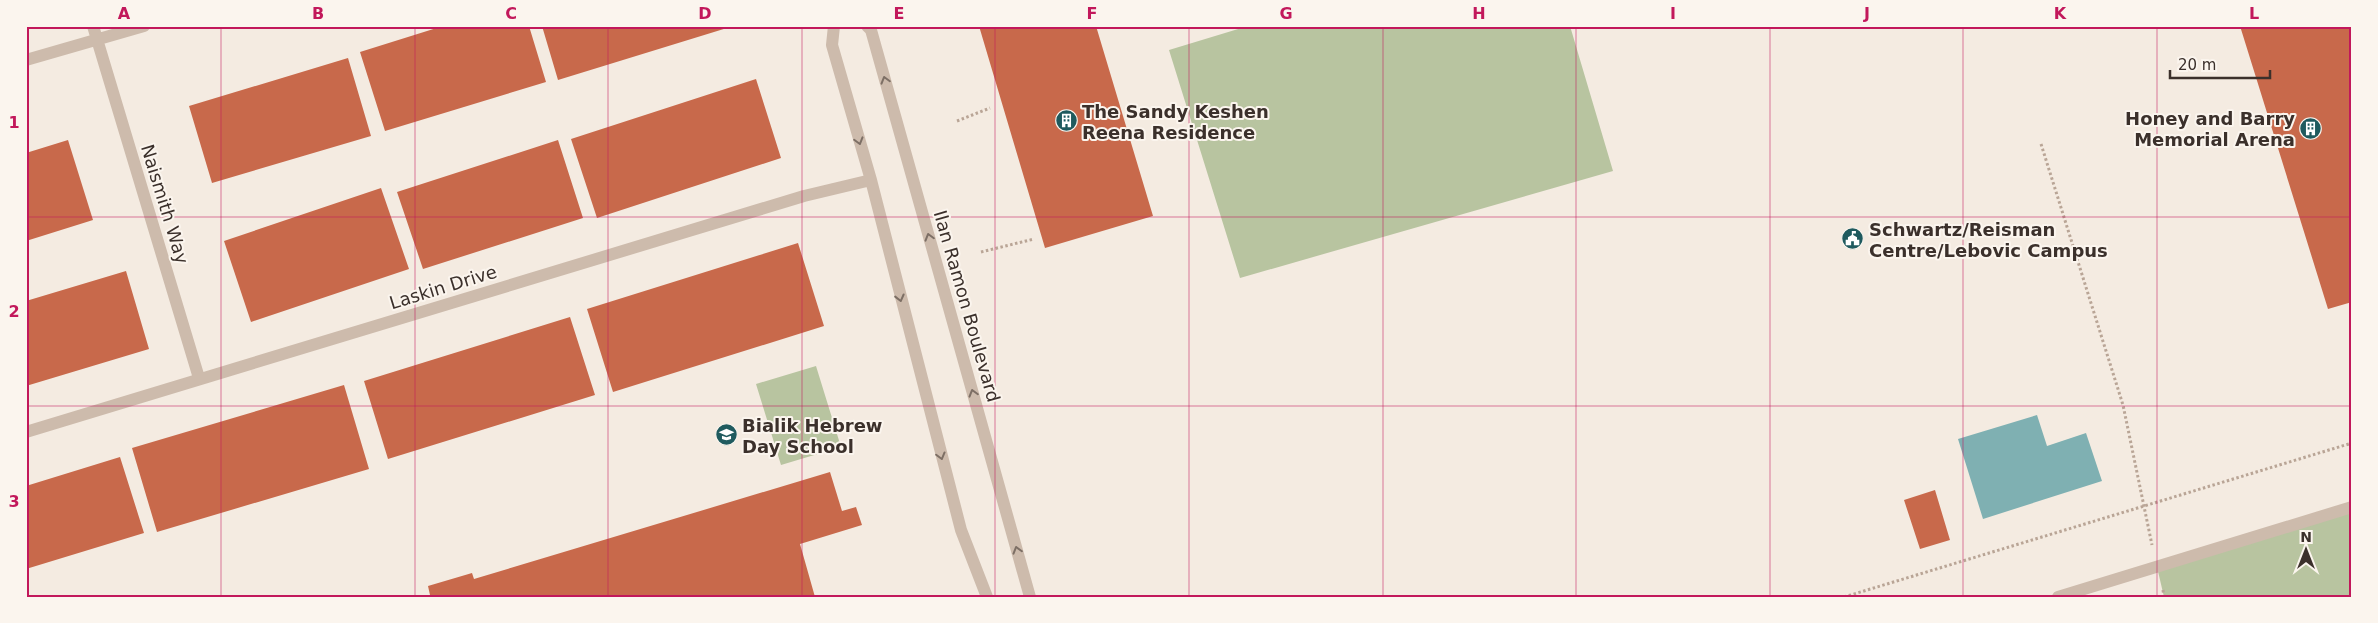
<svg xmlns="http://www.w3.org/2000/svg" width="2378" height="623" viewBox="0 0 2378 623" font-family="'DejaVu Sans',sans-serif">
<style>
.green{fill:#b8c4a0}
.water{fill:#7fb0b2}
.building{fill:#c8694b}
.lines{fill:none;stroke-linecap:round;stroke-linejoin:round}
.path{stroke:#b9a596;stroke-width:3;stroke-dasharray:2.5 2.5;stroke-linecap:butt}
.minor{stroke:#cdbbac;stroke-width:12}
.oneway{stroke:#7d6f65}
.grid{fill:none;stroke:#c2185b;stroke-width:1;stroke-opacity:0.55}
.labels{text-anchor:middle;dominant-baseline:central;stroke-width:4;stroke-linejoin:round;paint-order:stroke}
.poi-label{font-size:18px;font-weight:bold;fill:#3b302b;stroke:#fbf5ee;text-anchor:start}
.street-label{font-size:18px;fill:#3b302b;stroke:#fbf5ee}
.neatline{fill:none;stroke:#c2185b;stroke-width:2}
.grid-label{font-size:16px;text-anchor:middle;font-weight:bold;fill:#c2185b}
</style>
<rect width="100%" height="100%" fill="#f4ebe1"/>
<path class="green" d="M 1248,26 L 1570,26 L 1613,171 L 1240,278 L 1169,50 Z
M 816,366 L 841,447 L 781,465 L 756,384 Z
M 2352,512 L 2352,597 L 2164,597 L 2157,567 Z"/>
<path class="water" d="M 2037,415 L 2047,446 L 2086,433 L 2102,481 L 1983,519 L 1958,439 Z"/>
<path class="building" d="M 443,26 L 529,26 L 546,82 L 385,131 L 360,52 Z
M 542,26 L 726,26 L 727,28 L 558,80 Z
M 979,26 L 1096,26 L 1153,216 L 1045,248 Z
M 2240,26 L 2352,26 L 2352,302 L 2328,309 Z
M 348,58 L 371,136 L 212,183 L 189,106 Z
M 756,79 L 781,158 L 597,218 L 571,139 Z
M 68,140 L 93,220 L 26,241 L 26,153 Z
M 558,140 L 583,218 L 423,269 L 397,192 Z
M 381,188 L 409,269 L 251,322 L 224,241 Z
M 798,243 L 824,326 L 613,392 L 587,309 Z
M 126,271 L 149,349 L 26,386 L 26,301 Z
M 570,317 L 595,395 L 388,459 L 364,381 Z
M 344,385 L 369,469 L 157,532 L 132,448 Z
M 120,457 L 144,533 L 26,569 L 26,486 Z
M 830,472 L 842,511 L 856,507 L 862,525 L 800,544 L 815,597 L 424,597 L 430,595 L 428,586 L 472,573 L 474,579 Z
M 1935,490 L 1950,540 L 1920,549 L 1904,500 Z"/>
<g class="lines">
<path class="path" d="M 957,121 L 990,108
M 2041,144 L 2123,405 L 2152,545
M 981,252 L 1034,239
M 2163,590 L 2164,597
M 1844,597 L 2352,443"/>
<path class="minor" d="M 93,26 L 199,378
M 834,26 L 832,45 L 871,180 L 961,530 L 987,597
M 867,26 L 871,30 L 1030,597
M 26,60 L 144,26
M 26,432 L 804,196 L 871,180
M 2058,597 L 2352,507"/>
</g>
<defs><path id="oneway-chevron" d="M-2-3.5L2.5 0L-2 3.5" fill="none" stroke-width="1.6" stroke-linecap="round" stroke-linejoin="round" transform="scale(1.25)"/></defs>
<g class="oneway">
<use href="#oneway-chevron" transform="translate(885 80) rotate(-106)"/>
<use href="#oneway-chevron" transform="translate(859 141) rotate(74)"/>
<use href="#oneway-chevron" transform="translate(929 237) rotate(-106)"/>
<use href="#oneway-chevron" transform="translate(900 298) rotate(76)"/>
<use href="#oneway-chevron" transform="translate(973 393) rotate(-106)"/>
<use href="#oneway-chevron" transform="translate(941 456) rotate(75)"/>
<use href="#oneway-chevron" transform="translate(1017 550) rotate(-106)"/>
</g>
<path class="grid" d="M 221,26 L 221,597M 415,26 L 415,597M 608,26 L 608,597M 802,26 L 802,597M 995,26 L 995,597M 1189,26 L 1189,597M 1383,26 L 1383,597M 1576,26 L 1576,597M 1770,26 L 1770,597M 1963,26 L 1963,597M 2157,26 L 2157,597M 26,217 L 2352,217M 26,406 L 2352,406"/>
<defs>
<symbol id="building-disc" viewBox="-11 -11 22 22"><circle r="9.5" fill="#1f5a5e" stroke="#fbf5ee"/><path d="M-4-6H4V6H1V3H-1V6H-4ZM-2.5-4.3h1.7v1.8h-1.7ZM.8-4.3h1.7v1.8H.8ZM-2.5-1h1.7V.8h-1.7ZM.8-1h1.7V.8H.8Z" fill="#fff"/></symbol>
<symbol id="civic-disc" viewBox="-11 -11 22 22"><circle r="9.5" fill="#1f5a5e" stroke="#fbf5ee"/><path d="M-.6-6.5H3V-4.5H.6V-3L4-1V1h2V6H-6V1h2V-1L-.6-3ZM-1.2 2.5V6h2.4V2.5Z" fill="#fff"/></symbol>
<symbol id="school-disc" viewBox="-11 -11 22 22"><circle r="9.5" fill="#1f5a5e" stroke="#fbf5ee"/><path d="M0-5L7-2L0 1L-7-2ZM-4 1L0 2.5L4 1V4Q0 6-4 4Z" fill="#fff"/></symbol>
</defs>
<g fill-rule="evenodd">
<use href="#building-disc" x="1054" y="108" width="25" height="25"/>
<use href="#building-disc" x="2298" y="116" width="25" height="25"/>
<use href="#civic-disc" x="1840" y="226" width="25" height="25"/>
<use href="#school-disc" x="714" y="422" width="25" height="25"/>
</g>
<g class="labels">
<g class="poi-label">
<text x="1082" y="111">The Sandy Keshen<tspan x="1082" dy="21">Reena Residence</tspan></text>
<text x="2295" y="118" text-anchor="end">Honey and Barry<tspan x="2295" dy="21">Memorial Arena</tspan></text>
<text x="1869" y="229">Schwartz/Reisman<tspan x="1869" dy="21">Centre/Lebovic Campus</tspan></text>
<text x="742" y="425">Bialik Hebrew<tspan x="742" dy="21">Day School</tspan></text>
</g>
<g class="street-label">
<text transform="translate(165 204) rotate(73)">Naismith Way</text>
<text transform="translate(443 287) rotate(-17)">Laskin Drive</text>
<text transform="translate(967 306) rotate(74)">Ilan Ramon Boulevard</text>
</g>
</g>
<rect width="2378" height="623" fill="none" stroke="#fbf5ee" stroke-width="55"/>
<g transform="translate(2306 550)" stroke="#fbf5ee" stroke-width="4" paint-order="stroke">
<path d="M0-4L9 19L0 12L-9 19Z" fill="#3b302b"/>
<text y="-8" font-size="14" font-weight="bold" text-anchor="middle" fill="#3b302b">N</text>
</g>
<path d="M2170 70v8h100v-8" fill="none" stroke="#3b302b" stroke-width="2.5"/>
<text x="2178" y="70" font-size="15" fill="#3b302b" stroke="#fbf5ee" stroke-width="4" paint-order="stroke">20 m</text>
<rect x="28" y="28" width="2322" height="568" class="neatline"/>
<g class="grid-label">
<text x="124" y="19">A</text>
<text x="318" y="19">B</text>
<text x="511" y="19">C</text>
<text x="705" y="19">D</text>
<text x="899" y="19">E</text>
<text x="1092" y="19">F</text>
<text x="1286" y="19">G</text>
<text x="1479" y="19">H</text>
<text x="1673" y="19">I</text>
<text x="1867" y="19">J</text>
<text x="2060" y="19">K</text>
<text x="2254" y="19">L</text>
<text x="14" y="128">1</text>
<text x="14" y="317">2</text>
<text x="14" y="507">3</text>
</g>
</svg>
